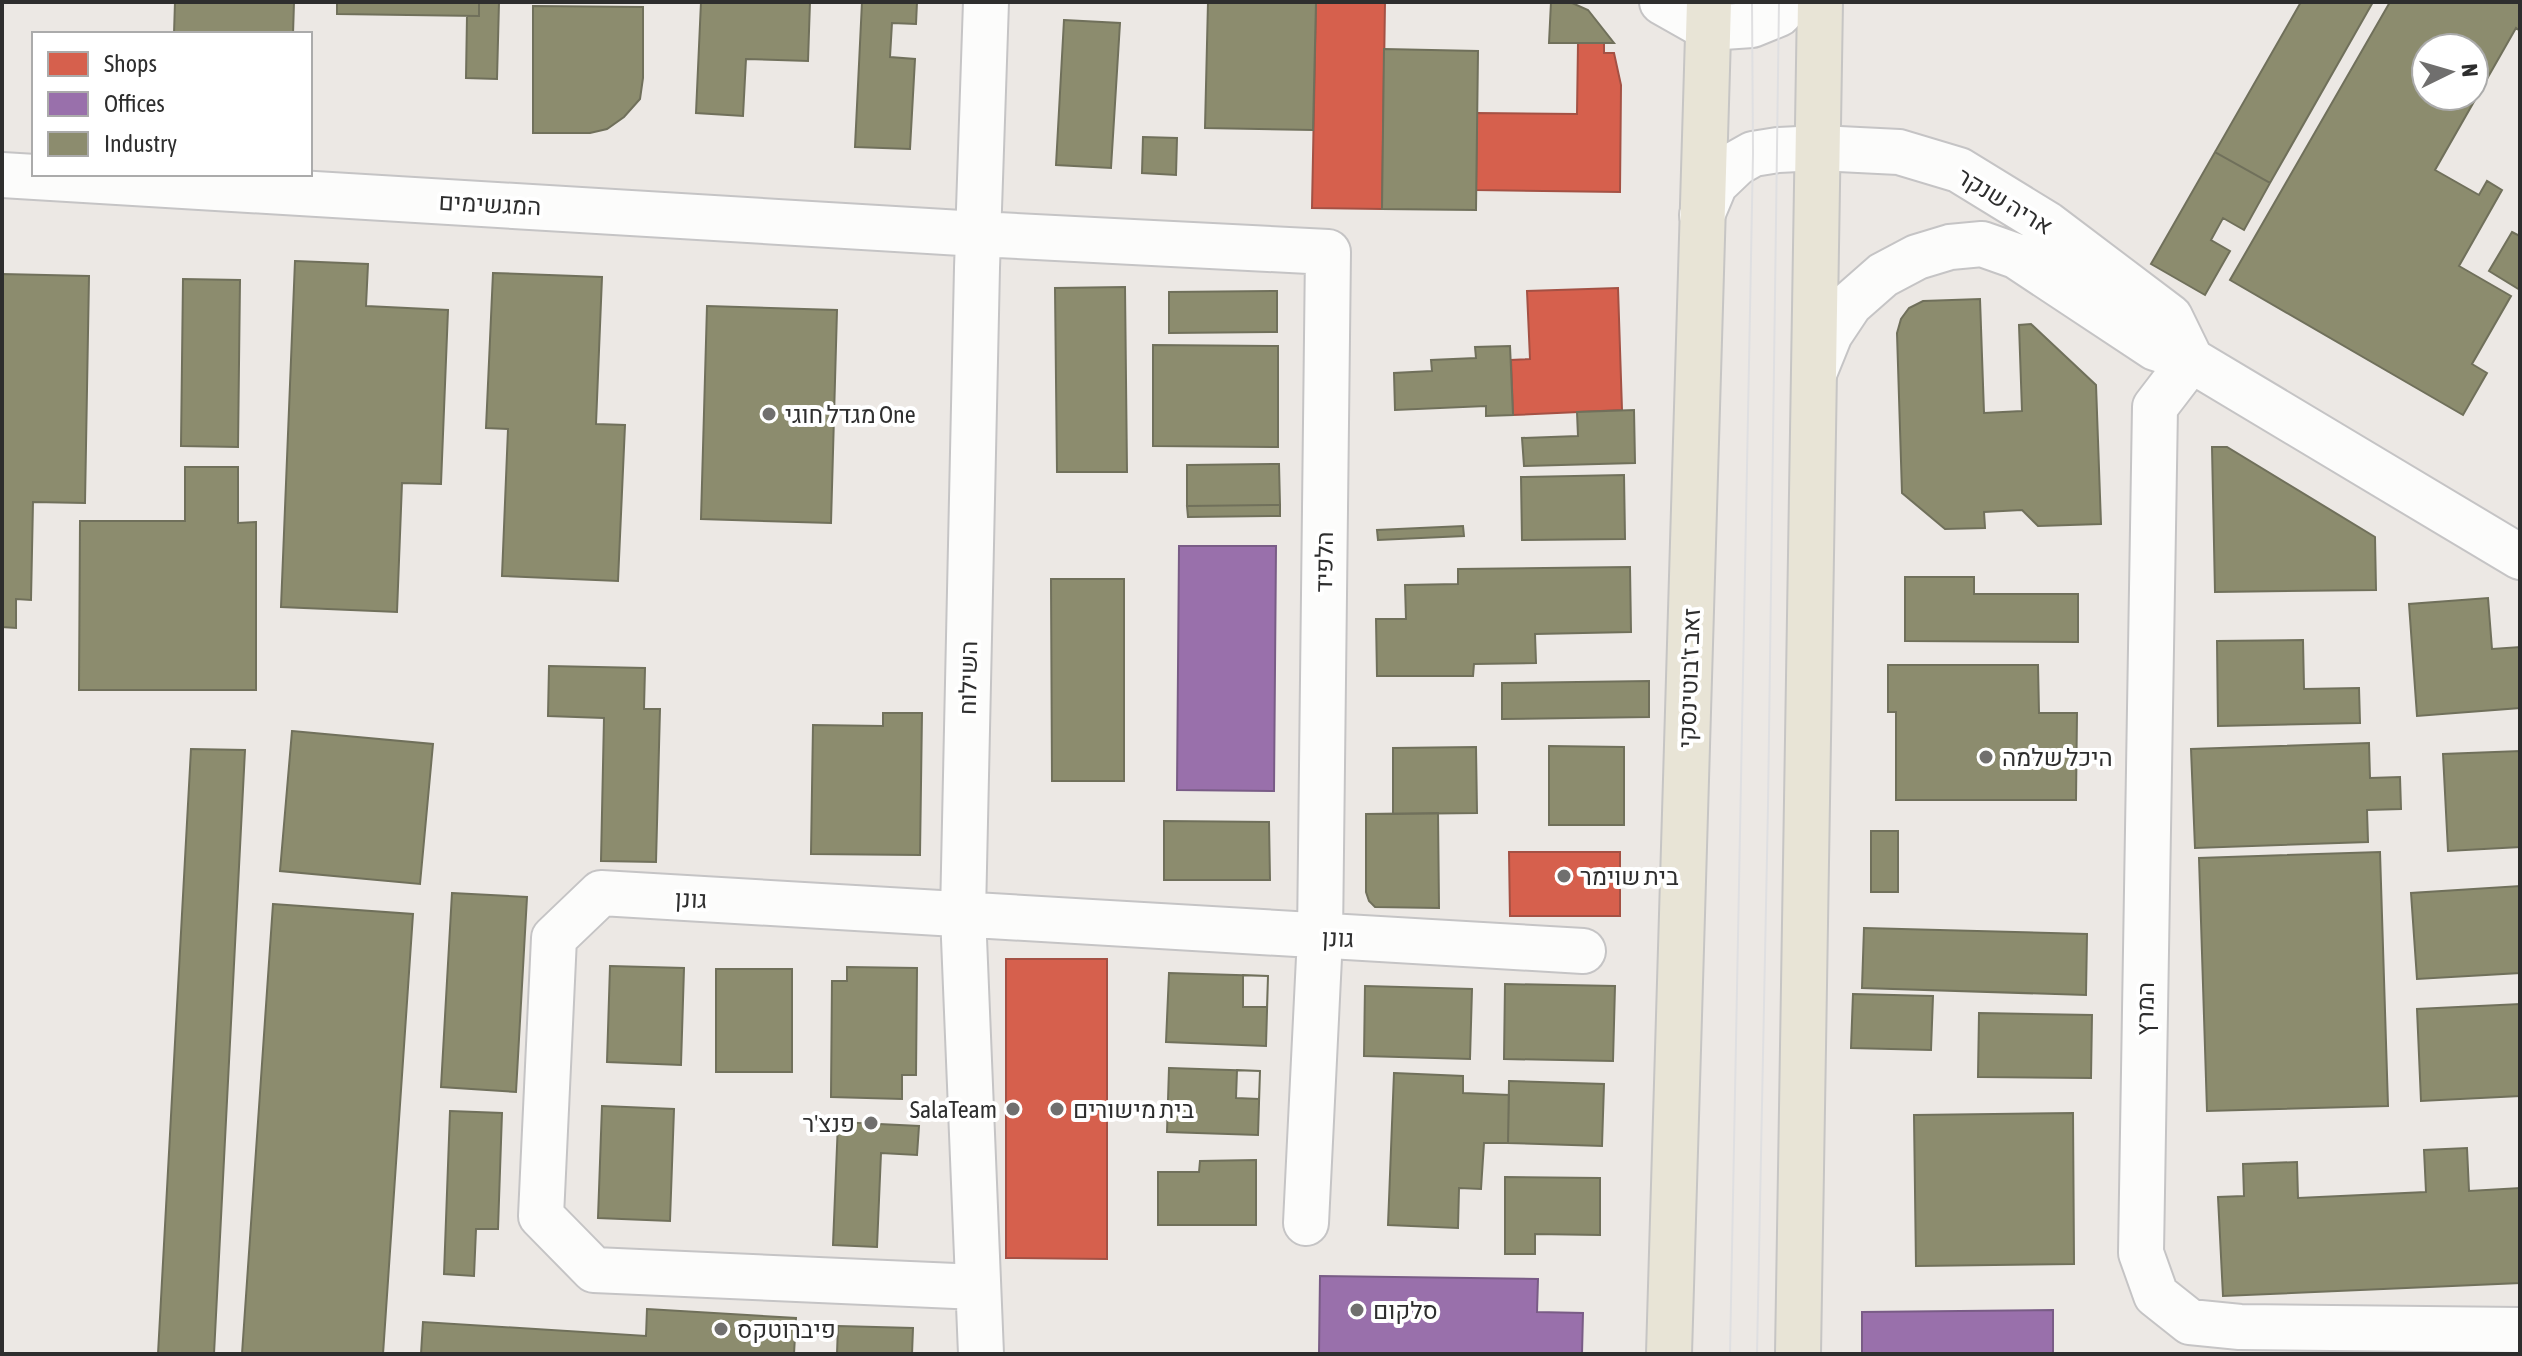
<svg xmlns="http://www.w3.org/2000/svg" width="2522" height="1356" viewBox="0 0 2522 1356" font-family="'Asap Condensed',Heebo,sans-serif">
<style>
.shops{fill:#d6604d;stroke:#a45144;stroke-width:2}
.offices{fill:#9970ab;stroke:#795c86;stroke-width:2}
.industry{fill:#8c8c6e;stroke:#70705b;stroke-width:2;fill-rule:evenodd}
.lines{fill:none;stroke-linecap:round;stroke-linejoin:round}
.minor-casing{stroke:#c5c4c5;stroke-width:48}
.major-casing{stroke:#c6c5c4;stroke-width:48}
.minor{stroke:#fcfcfb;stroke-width:44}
.major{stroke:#e8e4d6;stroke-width:44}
.tram{stroke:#dfdfe1;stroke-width:2}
.poi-dot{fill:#706f6e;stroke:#fff;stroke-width:3}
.labels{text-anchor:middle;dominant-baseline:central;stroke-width:8;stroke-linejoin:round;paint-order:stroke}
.street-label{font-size:24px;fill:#2e2e2e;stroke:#fff}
.poi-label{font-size:24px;fill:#2e2e2e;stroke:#fff;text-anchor:start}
</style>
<rect width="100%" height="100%" fill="#ece8e4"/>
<path class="shops" d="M 1316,2 L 1385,2 L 1382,209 L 1312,208 Z
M 1578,43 L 1604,43 L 1604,53 L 1614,53 L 1621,85 L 1620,192 L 1476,190 L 1477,113 L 1577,114 Z
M 1618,288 L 1622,410 L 1513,415 L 1511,360 L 1530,359 L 1527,291 Z
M 1509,852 L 1620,852 L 1620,916 L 1510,916 Z
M 1006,959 L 1107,959 L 1107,1259 L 1006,1258 Z"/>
<path class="offices" d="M 1179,546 L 1276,546 L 1274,791 L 1177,790 Z
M 1320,1276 L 1538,1279 L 1537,1312 L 1583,1313 L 1582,1354 L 1319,1354 Z
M 2053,1310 L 2053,1354 L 1862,1354 L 1862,1312 Z"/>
<path class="industry" d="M 175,2 L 294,2 L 293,34 L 174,34 Z
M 337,2 L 479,2 L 479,16 L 337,14 Z
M 479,2 L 499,2 L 497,79 L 466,78 L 467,16 L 479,16 Z
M 701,2 L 810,2 L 808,61 L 746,59 L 743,116 L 696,113 Z
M 862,2 L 917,2 L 916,24 L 892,23 L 890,57 L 915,59 L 910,149 L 855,147 Z
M 1208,2 L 1316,2 L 1313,130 L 1205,128 Z
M 1551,2 L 1570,2 L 1588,10 L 1614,43 L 1549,43 Z
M 2301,2 L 2373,2 L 2270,183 L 2215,152 Z
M 2390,2 L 2520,2 L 2520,31 L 2516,28 L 2435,170 L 2479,195 L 2487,181 L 2502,190 L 2459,266 L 2511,296 L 2472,364 L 2487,373 L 2463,415 L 2230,280 ZM 2426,48 L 2474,48 L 2474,96 L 2426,96 Z
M 533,6 L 643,7 L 643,78 L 640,99 L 624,117 L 607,129 L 590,133 L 533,133 Z
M 1064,20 L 1120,23 L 1111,168 L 1056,165 Z
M 1384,49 L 1478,51 L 1476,210 L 1382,209 Z
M 1143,137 L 1177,138 L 1176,175 L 1142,173 Z
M 2215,152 L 2270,183 L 2244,230 L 2223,218 L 2211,240 L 2230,251 L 2205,295 L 2151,264 Z
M 2512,232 L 2520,236 L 2520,290 L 2489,271 Z
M 295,261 L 368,264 L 366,306 L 448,310 L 441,484 L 402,483 L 397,612 L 281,607 Z
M 493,273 L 602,277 L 596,424 L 625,425 L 618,581 L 502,576 L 508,429 L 486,428 Z
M 2,274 L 89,276 L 85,503 L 33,502 L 31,600 L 16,599 L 16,628 L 2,627 Z
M 183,279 L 240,280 L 238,447 L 181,446 Z
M 1125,287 L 1127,472 L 1057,472 L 1055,288 Z
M 1277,291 L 1277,332 L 1169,333 L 1169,292 Z
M 1980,299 L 1984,413 L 2022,411 L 2019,325 L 2031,324 L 2096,385 L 2101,524 L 2038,526 L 2022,510 L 1984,512 L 1985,528 L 1945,529 L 1902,493 L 1897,333 L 1901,319 L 1909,308 L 1923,301 Z
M 707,306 L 837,310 L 831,523 L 701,519 Z
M 1153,345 L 1278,346 L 1278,447 L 1153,446 Z
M 1510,346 L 1513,415 L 1486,416 L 1486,406 L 1395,410 L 1394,373 L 1432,371 L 1431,360 L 1476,358 L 1475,347 Z
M 1634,410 L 1635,463 L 1524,466 L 1522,438 L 1578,436 L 1577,412 Z
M 2212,447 L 2227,447 L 2375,537 L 2376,590 L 2215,592 Z
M 1279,464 L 1280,505 L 1187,506 L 1187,465 Z
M 185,467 L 238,467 L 238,523 L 256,522 L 256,690 L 79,690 L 80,521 L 185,521 Z
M 1624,475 L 1625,539 L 1522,540 L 1521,477 Z
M 1280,505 L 1280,516 L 1188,517 L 1187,506 Z
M 1463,526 L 1464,536 L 1378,540 L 1377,530 Z
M 1630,567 L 1631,632 L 1535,634 L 1536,663 L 1474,664 L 1473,676 L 1377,676 L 1376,619 L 1406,619 L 1405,585 L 1458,584 L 1458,569 Z
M 1905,577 L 1974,577 L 1974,594 L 2078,594 L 2078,642 L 1905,641 Z
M 1051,579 L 1124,579 L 1124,781 L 1052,781 Z
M 2488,598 L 2492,649 L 2520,647 L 2520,708 L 2417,716 L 2409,604 Z
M 2303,640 L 2304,689 L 2359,688 L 2360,723 L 2218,726 L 2217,641 Z
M 1888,665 L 2038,665 L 2039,713 L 2077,713 L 2076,800 L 1896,800 L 1896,712 L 1888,712 Z
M 549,666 L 645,668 L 644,709 L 660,709 L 656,862 L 601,861 L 604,718 L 548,716 Z
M 1649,681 L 1649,717 L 1502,719 L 1502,683 Z
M 883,713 L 922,713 L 920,855 L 811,854 L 813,725 L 883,726 Z
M 292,731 L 433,744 L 420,884 L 280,871 Z
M 2369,743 L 2370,778 L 2400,777 L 2401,809 L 2367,810 L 2368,842 L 2195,848 L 2191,749 Z
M 1549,746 L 1624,747 L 1624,825 L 1549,825 Z
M 1476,747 L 1477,813 L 1393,814 L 1393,748 Z
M 191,749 L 245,750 L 214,1354 L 158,1354 Z
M 2520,751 L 2520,847 L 2448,851 L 2443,754 Z
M 1438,813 L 1439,908 L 1375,907 L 1369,901 L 1366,892 L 1366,814 Z
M 1164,821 L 1269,822 L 1270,880 L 1164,880 Z
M 1871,831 L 1898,831 L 1898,892 L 1871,892 Z
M 2380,852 L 2388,1106 L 2207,1111 L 2199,858 Z
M 2520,886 L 2520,973 L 2417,979 L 2411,893 Z
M 452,893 L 527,897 L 516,1092 L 441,1087 Z
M 273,904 L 413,914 L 383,1354 L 242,1354 Z
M 1864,928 L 2087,934 L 2086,995 L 1862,988 Z
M 610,966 L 684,968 L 681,1065 L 607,1062 Z
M 847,967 L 917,968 L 916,1075 L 902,1075 L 902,1099 L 831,1097 L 832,981 L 847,981 Z
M 716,969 L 792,969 L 792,1072 L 716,1072 Z
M 1169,973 L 1268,976 L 1266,1046 L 1166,1042 Z
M 1243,975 L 1268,976 L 1267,1007 L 1243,1007 Z
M 1505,984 L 1615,986 L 1613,1061 L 1504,1059 Z
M 1365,986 L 1472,989 L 1470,1059 L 1364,1056 Z
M 1853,994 L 1933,996 L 1931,1050 L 1851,1048 Z
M 2520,1004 L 2520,1096 L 2421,1101 L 2417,1009 Z
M 1979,1013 L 2092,1015 L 2091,1078 L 1978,1077 Z
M 1169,1068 L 1260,1071 L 1258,1135 L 1167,1132 Z
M 1237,1070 L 1260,1071 L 1259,1099 L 1236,1098 Z
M 1394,1073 L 1463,1076 L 1463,1093 L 1509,1095 L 1508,1143 L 1484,1143 L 1481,1189 L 1459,1188 L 1458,1228 L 1388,1225 Z
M 1509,1081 L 1604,1084 L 1602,1146 L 1508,1143 Z
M 602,1106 L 674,1109 L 670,1221 L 598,1218 Z
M 450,1111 L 502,1113 L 498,1229 L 476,1229 L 474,1276 L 444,1274 Z
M 2073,1113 L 2074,1264 L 1916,1266 L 1914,1115 Z
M 838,1122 L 919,1126 L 917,1155 L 881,1153 L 877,1247 L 833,1245 Z
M 2467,1148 L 2469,1191 L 2520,1188 L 2520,1283 L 2223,1296 L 2218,1197 L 2244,1196 L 2243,1164 L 2297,1162 L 2298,1198 L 2426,1192 L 2424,1150 Z
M 1256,1160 L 1256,1225 L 1158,1225 L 1158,1172 L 1199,1172 L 1200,1161 Z
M 1505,1177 L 1600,1178 L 1600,1235 L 1535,1234 L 1535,1254 L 1505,1254 Z
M 647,1309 L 796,1318 L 794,1354 L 421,1354 L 423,1322 L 646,1336 Z
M 838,1326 L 913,1328 L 912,1354 L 837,1354 Z"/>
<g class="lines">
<defs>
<path id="minor" d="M 1662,2 L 1708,28 L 1752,25 L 1779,14 L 1789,2
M 2,175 L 978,234 L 1328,252 L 1320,937 L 1306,1223
M 1702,215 L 1715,184 L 1737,163 L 1753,154 L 1778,150 L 1819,148 L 1899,152 L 1959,170 L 2047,224 L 2170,317 L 2191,360
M 2191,360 L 2155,407 L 2141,1253 L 2156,1295 L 2190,1322 L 2240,1327 L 2520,1330
M 1815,371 L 1830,334 L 1850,304 L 1883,275 L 1917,257 L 1950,247 L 1982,244 L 2016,256 L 2155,348 L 2191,360 L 2520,557
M 978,1287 L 594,1270 L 541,1216 L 554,938 L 601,893 L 1583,951
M 981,1354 L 963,914 L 977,268 L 986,2"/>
<path id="major" d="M 1669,1354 L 1709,2
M 1798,1354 L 1820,2"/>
</defs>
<use href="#minor" class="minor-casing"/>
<use href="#major" class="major-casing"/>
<use href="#minor" class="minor"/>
<use href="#major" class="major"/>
<path class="tram" d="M 1730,1354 L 1753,154 L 1752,2
M 1757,1354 L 1768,806 L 1779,2"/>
</g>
<g class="poi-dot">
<circle cx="769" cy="414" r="8"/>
<circle cx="1986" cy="757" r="8"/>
<circle cx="1564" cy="876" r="8"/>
<circle cx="1013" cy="1109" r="8"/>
<circle cx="1057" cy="1109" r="8"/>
<circle cx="871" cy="1123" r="8"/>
<circle cx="1357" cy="1310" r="8"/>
<circle cx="721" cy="1329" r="8"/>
</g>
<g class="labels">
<g class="street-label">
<text transform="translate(2005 201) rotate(31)">אריה שנקר</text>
<text transform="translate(490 204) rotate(3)">המגשימים</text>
<text transform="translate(1324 562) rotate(-89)">הלפיד</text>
<text transform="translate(968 678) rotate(-89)">השילוח</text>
<text transform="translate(1689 678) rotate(-88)">זאב ז'בוטינסקי</text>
<text transform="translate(691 899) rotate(3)">גונן</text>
<text transform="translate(1338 938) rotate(3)">גונן</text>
<text transform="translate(2145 1009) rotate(-89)">המרץ</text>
</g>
<g class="poi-label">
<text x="785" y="414">מגדל חוגי One</text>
<text x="2002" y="757">היכל שלמה</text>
<text x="1580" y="876">בית שוימר</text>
<text x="997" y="1109" text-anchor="end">SalaTeam</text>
<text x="1073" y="1109">בית מישורים</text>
<text x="855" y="1123" text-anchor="end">פנצ'ר</text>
<text x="1373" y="1310">סלקום</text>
<text x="737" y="1329">פיברוטקס</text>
</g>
</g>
<rect width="2522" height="1356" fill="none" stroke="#2e2e2e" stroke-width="8"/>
<rect x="32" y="32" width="280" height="144" fill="#ffffff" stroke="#ababab" stroke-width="2"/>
<rect x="48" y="52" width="40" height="24" fill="#d6604d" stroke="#ababab" stroke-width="2"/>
<text x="104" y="72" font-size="24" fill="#2e2e2e">Shops</text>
<rect x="48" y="92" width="40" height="24" fill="#9970ab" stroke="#ababab" stroke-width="2"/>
<text x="104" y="112" font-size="24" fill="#2e2e2e">Offices</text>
<rect x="48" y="132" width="40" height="24" fill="#8c8c6e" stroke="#ababab" stroke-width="2"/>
<text x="104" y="152" font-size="24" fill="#2e2e2e">Industry</text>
<g transform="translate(2450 72) rotate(85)"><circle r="38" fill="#ffffff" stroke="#ababab" stroke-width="2"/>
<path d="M0-6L14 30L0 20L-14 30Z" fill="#706f6e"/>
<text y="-12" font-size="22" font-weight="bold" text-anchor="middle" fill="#2e2e2e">N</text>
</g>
</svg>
